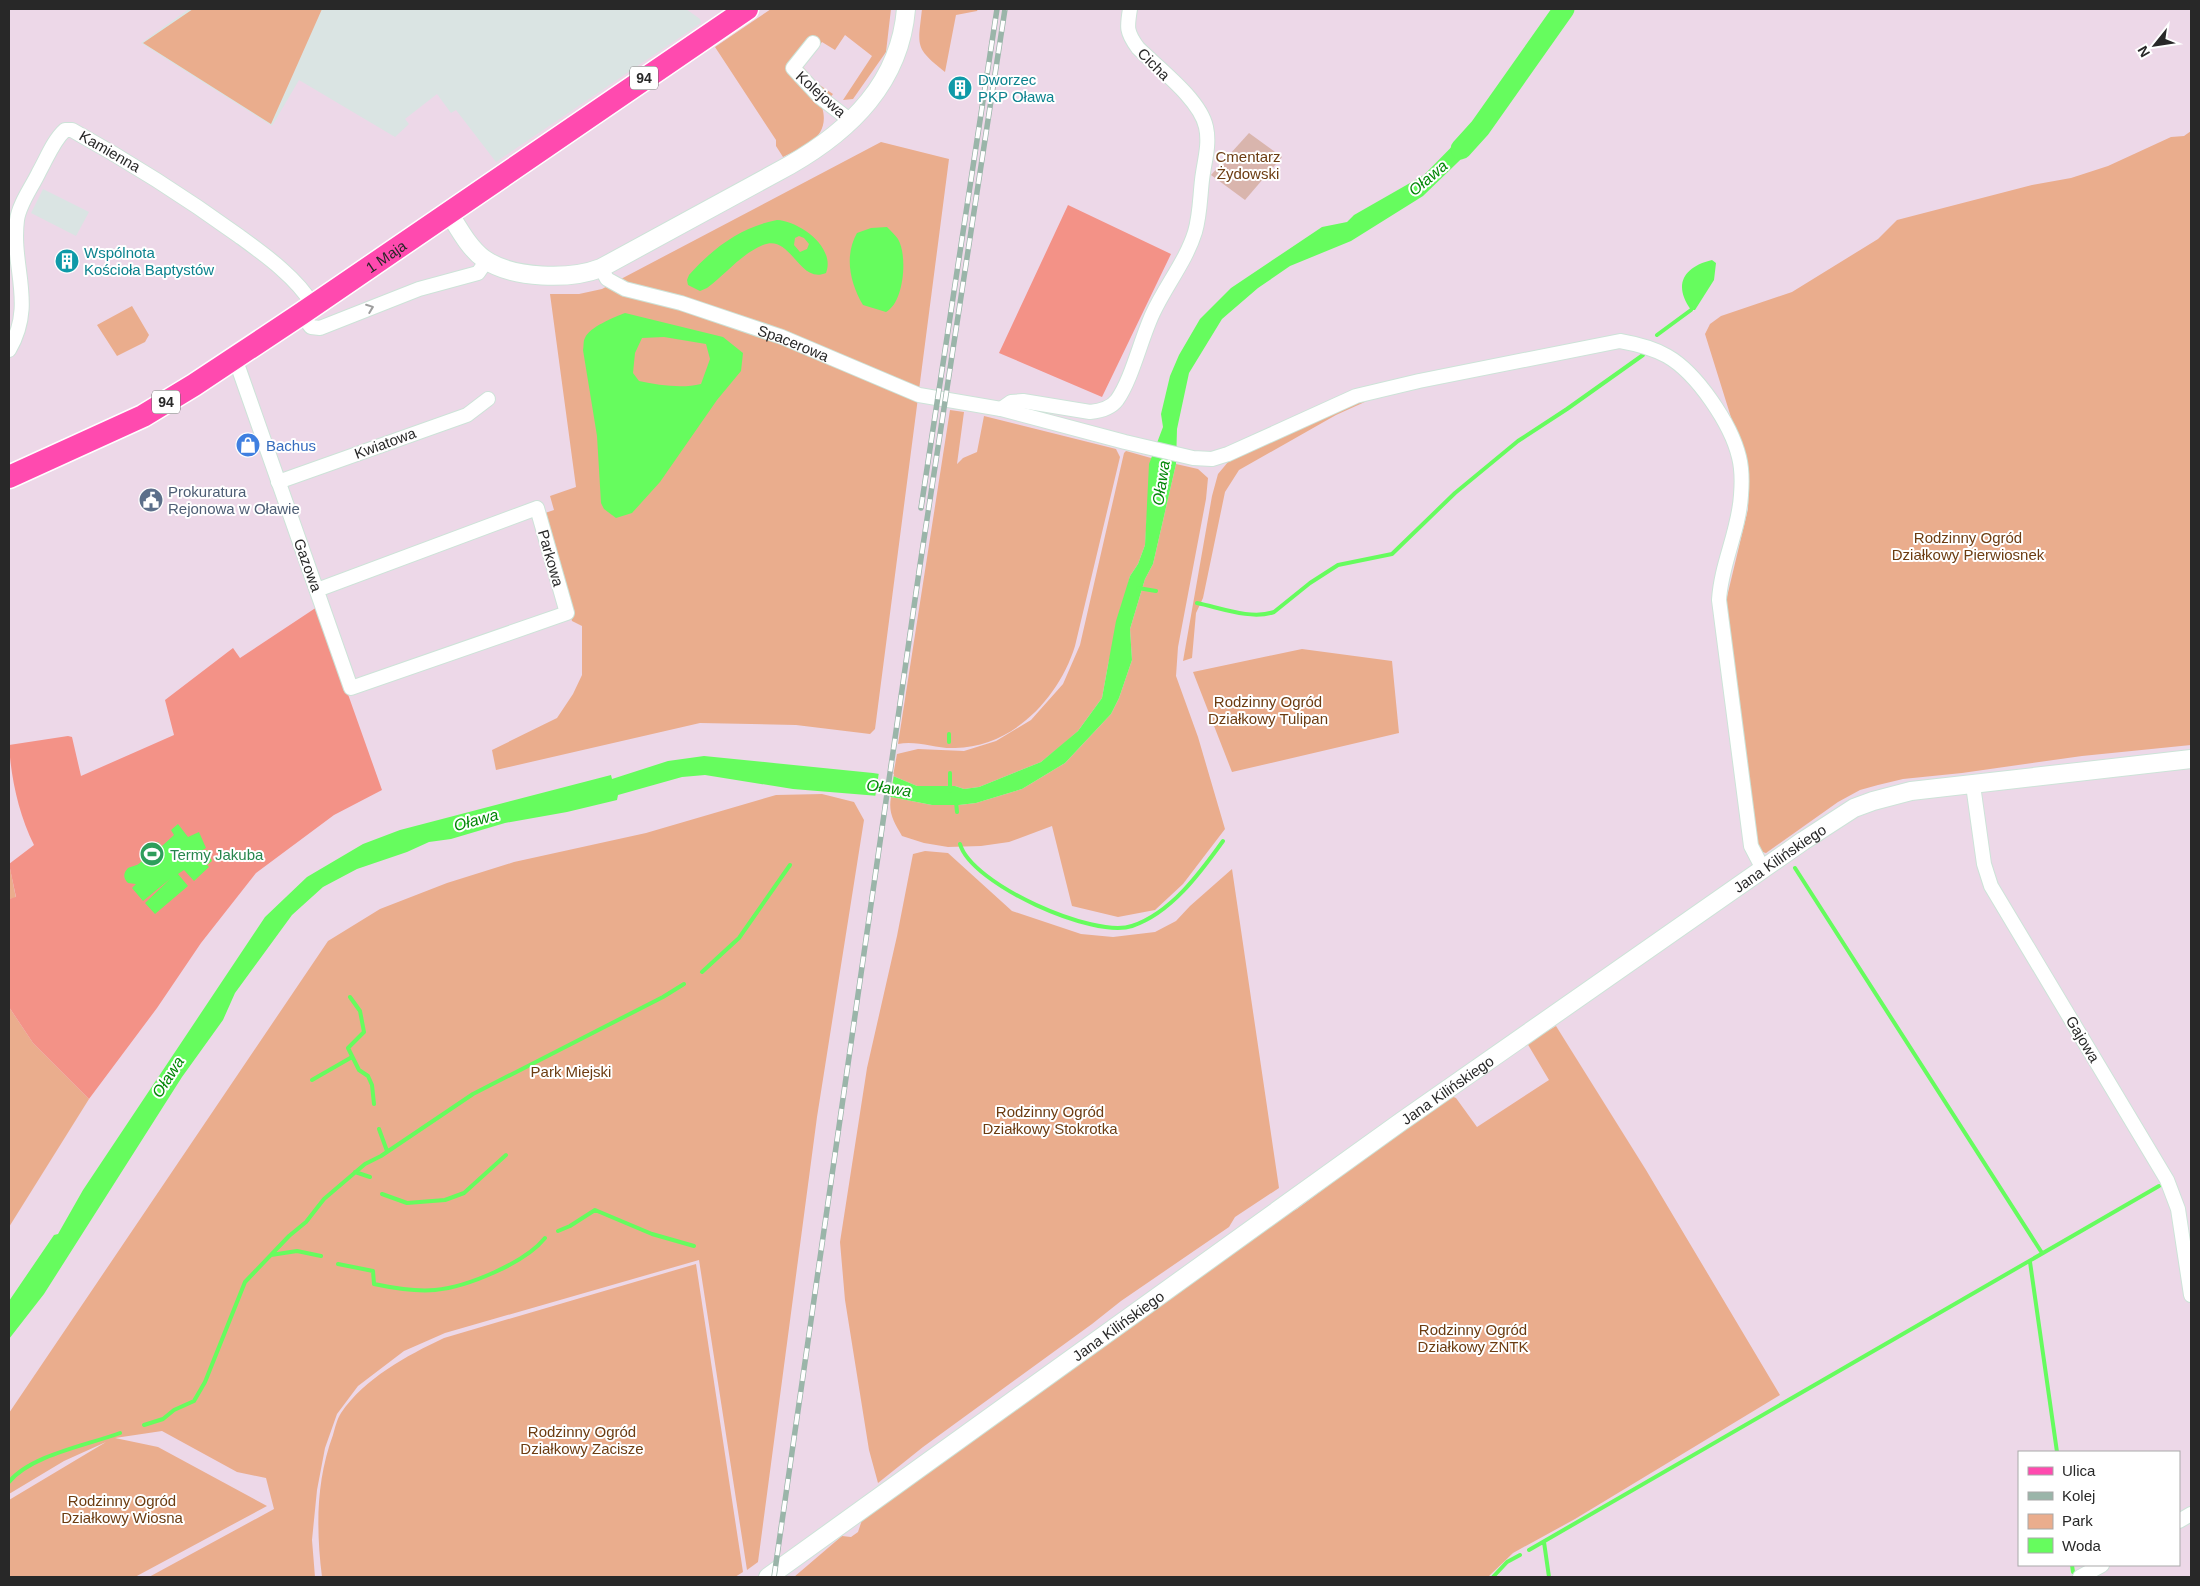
<svg xmlns="http://www.w3.org/2000/svg" width="2200" height="1586" viewBox="0 0 2200 1586" font-family="Arial,sans-serif">
<style>
.industrial{fill:#dae4e3}
.green{fill:#eaad8d}
.cemetery{fill:#d9b5ad}
.pitch{fill:#f39287}
.water{fill:#66fc5e;fill-rule:evenodd}
.pier{fill:#edd8e8}
.lines{fill:none;stroke-linecap:round;stroke-linejoin:round}
.stream{stroke:#66fc5e;stroke-width:4}
.river{stroke:#66fc5e;stroke-width:21}
.minor-casing{stroke:#cde3d8;stroke-width:16}
.tertiary-casing{stroke:#cde3d8;stroke-width:20}
.primary-casing{stroke:#fff;stroke-width:25}
.minor{stroke:#fff;stroke-width:14}
.tertiary{stroke:#fff;stroke-width:18}
.primary{stroke:#ff4aaf;stroke-width:22}
.rail-casing{stroke:#9ab5a9;stroke-width:5.5}
.rail{stroke:#fff;stroke-width:4;stroke-dasharray:11;stroke-linecap:butt}
.oneway{stroke:#9e9e9e}
.labels{text-anchor:middle;dominant-baseline:central;stroke-width:4;stroke-linejoin:round;paint-order:stroke}
.shield{fill:#fff;stroke:#686868;stroke-width:1}
.shield-label{font-size:14px;font-weight:bold;fill:#282828}
.street-label{font-size:15px;fill:#282828;stroke:#fff}
.culture-label{font-size:15px;fill:#0d838f;stroke:#fff;text-anchor:start}
.park-label{font-size:15px;fill:#6c3c11;stroke:#fff}
.shop-label{font-size:15px;fill:#366cbe;stroke:#fff;text-anchor:start}
.service-label{font-size:15px;fill:#4e5e75;stroke:#fff;text-anchor:start}
.leisure-label{font-size:15px;fill:#27864d;stroke:#fff;text-anchor:start}
.water-label{font-size:16px;font-style:italic;fill:#038707;stroke:#fff}
</style>
<rect width="100%" height="100%" fill="#edd8e8"/>
<path class="industrial" d="M 189,9 L 686,9 L 700,19 L 701,23 L 496,162 L 456,110 L 451,113 L 437,94 L 405,119 L 409,124 L 395,137 L 299,80 L 272,126 L 141,43 Z
M 43,189 L 89,212 L 76,236 L 31,213 Z"/>
<path class="green" d="M 193,9 L 322,9 L 271,124 L 143,43 Z
M 771,9 L 891,9 L 886,52 L 853,99 L 843,100 L 872,56 L 845,35 L 835,50 L 822,42 L 803,67 L 818,84 L 833,94 L 822,107 C 831,137 805,146 783,157 L 776,146 L 776,140 L 715,47 Z
M 922,9 L 978,9 L 977,11 L 956,15 L 945,72 C 914,47 918,47 922,9 Z
M 2191,131 L 2191,745 L 2082,756 L 1962,773 L 1903,779 L 1878,785 L 1860,790 L 1838,802 L 1766,853 L 1759,851 L 1726,601 L 1748,509 L 1749,475 L 1705,334 L 1710,324 L 1721,316 L 1792,292 L 1878,239 L 1897,220 L 2032,185 L 2071,178 L 2108,166 L 2171,137 L 2184,136 Z
M 881,142 L 949,159 L 875,729 L 870,734 L 796,725 L 700,723 L 496,770 L 492,750 L 557,718 L 573,694 L 582,675 L 582,626 L 572,621 L 542,514 L 554,510 L 550,496 L 576,487 L 550,294 L 579,294 L 602,289 Z
M 132,306 L 149,335 L 145,342 L 117,356 L 97,325 Z
M 1378,396 L 1336,415 L 1239,470 L 1225,492 L 1203,598 L 1196,613 L 1192,658 L 1183,661 L 1212,496 L 1218,474 L 1228,462 L 1342,407 Z
M 950,410 L 964,412 L 957,464 L 963,458 L 977,452 L 984,416 L 1116,449 L 1120,457 L 1075,646 C 1059,698 1013,747 955,748 C 936,749 917,740 898,744 Z
M 1126,451 L 1151,458 L 1145,545 L 1138,564 L 1130,576 L 1108,665 L 1102,698 L 1078,731 L 1062,745 L 1041,762 L 979,787 L 964,789 L 955,786 L 917,786 L 893,776 L 897,754 L 918,749 L 964,751 L 996,741 L 1031,720 L 1063,684 L 1080,645 L 1124,453 Z
M 1176,464 L 1198,469 L 1208,478 L 1206,499 L 1178,647 L 1176,676 L 1198,737 L 1225,829 L 1183,884 L 1155,910 L 1118,917 L 1072,906 L 1052,826 L 1009,842 L 981,846 L 948,847 L 924,843 L 902,836 C 894,822 888,813 891,797 L 932,805 L 959,805 L 976,803 L 1022,789 L 1065,763 L 1111,714 L 1119,698 L 1132,660 L 1130,629 L 1145,579 L 1153,564 Z
M 1302,649 L 1392,661 L 1399,733 L 1232,772 L 1193,672 Z
M 822,794 L 854,802 L 864,820 L 817,1117 L 758,1562 L 747,1570 L 699,1260 L 445,1333 L 404,1351 L 358,1386 L 337,1414 L 325,1448 L 317,1490 L 312,1540 L 315,1577 L 149,1577 L 274,1509 L 266,1478 L 237,1472 L 162,1431 L 115,1438 L 158,1447 L 267,1506 L 135,1577 L 9,1577 L 9,1500 L 106,1442 L 64,1461 L 9,1494 L 9,1413 L 328,941 L 380,909 L 447,883 L 514,862 L 646,833 L 776,795 Z
M 925,851 L 948,853 L 1012,911 L 1081,934 L 1113,937 L 1155,932 L 1176,921 L 1190,906 L 1232,869 L 1279,1188 L 1235,1217 L 1229,1227 L 1121,1301 L 1092,1324 L 923,1447 L 878,1483 L 869,1450 L 845,1300 L 840,1242 L 867,1068 L 897,936 L 912,859 L 913,854 Z
M 9,863 L 16,898 L 9,899 L 9,901 Z
M 9,1007 L 33,1043 L 89,1099 L 9,1227 Z
M 1556,1026 L 1646,1170 L 1780,1395 L 1575,1519 L 1513,1553 L 1488,1577 L 794,1577 L 842,1536 L 851,1537 L 858,1532 L 862,1520 L 1274,1220 L 1297,1209 L 1447,1097 L 1451,1096 L 1456,1098 L 1477,1127 L 1549,1080 L 1527,1043 Z
M 696,1264 L 743,1572 L 735,1577 L 322,1577 C 316,1529 316,1481 333,1435 C 335,1428 337,1419 341,1413 C 365,1378 406,1356 444,1338 Z"/>
<path class="cemetery" d="M 1249,133 L 1282,157 L 1245,200 L 1211,175 Z"/>
<path class="pitch" d="M 1068,205 L 1171,254 L 1102,397 L 999,353 Z
M 317,607 L 382,790 L 334,815 L 256,873 L 201,943 L 157,1008 L 89,1099 L 33,1043 L 9,1007 L 9,899 L 16,897 L 9,864 L 34,845 C 19,815 11,779 9,745 L 68,736 L 72,737 L 81,776 L 174,735 L 165,700 L 233,648 L 240,658 Z"/>
<path class="water" d="M 1475,123 L 1489,132 L 1423,196 L 1351,241 L 1290,266 L 1258,288 L 1222,319 L 1189,373 L 1177,429 L 1176,464 L 1153,564 L 1145,579 L 1130,629 L 1132,660 L 1119,698 L 1111,714 L 1065,763 L 1022,789 L 976,803 L 959,805 L 932,805 L 891,797 L 793,789 L 705,775 L 682,777 L 618,795 L 617,800 L 567,812 L 505,823 L 451,839 L 429,842 L 407,852 L 357,869 L 323,887 L 292,915 L 235,993 L 223,1020 L 182,1077 L 44,1294 L 9,1339 L 9,1301 L 54,1235 L 58,1234 L 83,1190 L 265,917 L 307,877 L 363,844 L 400,830 L 611,775 L 612,779 L 668,761 L 704,756 L 873,773 L 893,776 L 917,786 L 955,786 L 964,789 L 979,787 L 1041,762 L 1078,731 L 1102,698 L 1116,621 L 1130,576 L 1138,564 L 1145,545 L 1149,464 L 1163,427 L 1161,414 L 1170,376 L 1179,355 L 1200,319 L 1231,288 L 1322,227 L 1347,222 L 1354,215 L 1424,175 Z
M 777,220 C 799,221 836,247 826,273 C 799,285 791,233 763,245 C 741,254 726,274 707,288 L 700,291 L 688,285 L 687,280 L 689,275 C 713,248 741,227 777,220 ZM 799,236 L 804,238 L 809,244 L 807,249 L 800,252 L 794,245 L 795,238 Z
M 887,227 C 891,231 895,235 898,239 C 908,256 904,303 886,312 L 863,305 C 850,283 844,256 857,233 L 871,228 Z
M 1712,260 L 1716,263 L 1714,280 L 1695,310 L 1691,310 C 1673,285 1683,267 1712,260 Z
M 625,313 L 723,337 L 743,353 L 741,371 L 717,400 L 660,482 L 632,513 L 616,518 L 604,509 L 601,503 L 597,436 L 583,350 C 584,346 583,341 585,338 C 589,327 615,317 625,313 ZM 664,337 L 706,344 L 710,359 L 701,384 C 681,389 659,385 639,381 L 633,373 L 635,353 L 642,338 Z
M 178,824 L 188,837 L 199,832 L 206,848 L 196,854 L 207,850 L 212,861 L 207,865 L 209,867 L 194,881 L 184,870 L 178,874 L 188,886 L 155,914 L 145,903 L 170,879 L 143,901 L 132,888 L 136,884 L 128,883 C 123,878 123,873 128,868 C 139,864 137,866 144,859 L 142,856 L 158,842 L 162,846 L 174,835 L 171,830 Z"/>
<path class="pier" d="M 879,772 L 894,774 L 890,799 L 875,798 Z"/>
<g class="lines">
<path class="stream" d="M 1657,335 L 1691,310
M 1138,588 L 1156,591
M 1197,603 C 1221,608 1251,620 1274,612 L 1310,583 L 1338,565 L 1392,554 L 1455,493 L 1518,441 L 1567,409 L 1643,355
M 949,734 L 949,742
M 950,773 L 950,791
M 956,802 L 957,812
M 960,844 C 971,884 1094,939 1132,926 C 1171,913 1200,873 1223,841
M 1795,868 L 2042,1253
M 702,972 L 739,938 L 790,865
M 350,997 L 360,1011 L 364,1032 L 348,1048 L 359,1070 L 368,1076 L 372,1085 L 374,1104
M 312,1080 L 352,1057
M 379,1129 L 387,1151
M 355,1172 L 370,1177
M 382,1194 L 407,1203 L 445,1200 L 464,1193 L 506,1155
M 558,1231 L 570,1226 L 595,1210 L 652,1234 L 694,1246
M 271,1255 L 297,1251 L 321,1256
M 2030,1262 L 2057,1452
M 338,1264 L 373,1271 L 374,1284 C 393,1288 415,1292 435,1290 C 467,1287 525,1263 545,1238
M 144,1425 L 163,1419 L 174,1410 L 194,1401 L 205,1382 L 245,1282 L 289,1236 L 306,1222 L 324,1199 L 365,1164 L 381,1156 L 473,1094 L 663,997 L 684,984
M 9,1482 C 31,1455 88,1445 120,1433
M 1544,1542 L 1549,1577
M 1529,1550 L 2159,1186
M 2072,1565 L 2073,1572
M 1493,1577 L 1507,1562 L 1520,1555"/>
<path class="river" d="M 1461,149 L 1480,128 L 1564,9"/>
<defs>
<g id="minor">
<path d="M 813,43 L 793,68 L 821,98 L 851,121"/>
<path id="s1" d="M 601,268 L 607,279 L 625,289 L 681,303 L 782,337 L 919,395 L 1001,409 L 1125,442 L 1193,458 L 1212,459 L 1228,454 L 1356,396 L 1419,381 L 1620,341 C 1637,344 1653,348 1667,356 C 1697,373 1731,424 1739,457 C 1742,469 1742,483 1741,495 C 1739,531 1721,564 1719,600 L 1751,846 L 1763,869"/>
<path d="M 301,314 L 311,327 L 320,328 L 419,289 L 478,273 L 487,260"/>
<path d="M 9,350 C 36,304 11,268 17,220 C 19,204 32,187 39,172 C 47,158 53,141 65,130 L 72,130 C 130,162 185,197 239,236 C 265,255 296,277 313,305"/>
<path d="M 235,358 L 351,688 L 567,613 L 537,508 L 317,590"/>
<path d="M 1001,409 L 1011,402 L 1023,401 L 1090,412 C 1100,411 1111,408 1117,400 C 1132,379 1141,338 1153,313 C 1166,285 1186,261 1195,232 C 1200,215 1200,197 1202,180 C 1204,162 1210,145 1206,127 C 1200,99 1158,68 1138,48 C 1126,32 1127,27 1130,9"/>
<path d="M 278,482 L 467,415 L 488,399"/>
<path d="M 1973,785 L 1984,864 L 1991,886 L 2167,1180 L 2178,1209 L 2191,1295"/>
<path d="M 2179,1521 L 2191,1514"/>
<path d="M 2080,1577 L 2102,1565"/>
</g>
<g id="tertiary">
<path d="M 449,213 C 459,229 469,248 484,259 C 513,279 570,280 601,268 L 790,165 C 851,130 900,82 906,9"/>
<path id="s2" d="M 768,1577 L 1402,1121 L 1803,841 L 1854,808 L 1873,801 L 1911,791 L 2191,759"/>
</g>
<g id="primary">
<path id="s3" d="M 9,477 L 143,416 L 194,385 L 301,314 L 747,9"/>
</g>
</defs>
<use href="#minor" class="minor-casing"/>
<use href="#tertiary" class="tertiary-casing"/>
<use href="#primary" class="primary-casing"/>
<use href="#minor" class="minor"/>
<use href="#tertiary" class="tertiary"/>
<use href="#primary" class="primary"/>
<defs>
<path id="rail" d="M 921,508 L 997,9
M 774,1577 L 920,565 L 1005,9"/>
</defs>
<use href="#rail" class="rail-casing"/>
<use href="#rail" class="rail"/>
</g>
<defs><path id="oneway-chevron" d="M-2-3.5L2.5 0L-2 3.5" fill="none" stroke-width="1.6" stroke-linecap="round" stroke-linejoin="round" transform="scale(1.25)"/></defs>
<use class="oneway" href="#oneway-chevron" transform="translate(370 308) rotate(-21)"/>
<defs>
<symbol id="building-disc" viewBox="-11 -11 22 22"><circle r="9.5" fill="#0f9aa8" stroke="#fff"/><path d="M-4-6H4V6H1V3H-1V6H-4ZM-2.5-4.3h1.7v1.8h-1.7ZM.8-4.3h1.7v1.8H.8ZM-2.5-1h1.7V.8h-1.7ZM.8-1h1.7V.8H.8Z" fill="#fff"/></symbol>
<symbol id="shop-disc" viewBox="-11 -11 22 22"><circle r="9.5" fill="#3f7fe0" stroke="#fff"/><path d="M-5-2.5h2.3a2.7 3.5 0 0 1 5.4 0H5L5.5 6h-11ZM-1.5-2.5h3a1.5 2.3 0 0 0-3 0Z" fill="#fff"/></symbol>
<symbol id="civic-disc" viewBox="-11 -11 22 22"><circle r="9.5" fill="#5c6f8a" stroke="#fff"/><path d="M-.6-6.5H3V-4.5H.6V-3L4-1V1h2V6H-6V1h2V-1L-.6-3ZM-1.2 2.5V6h2.4V2.5Z" fill="#fff"/></symbol>
<symbol id="stadium-disc" viewBox="-11 -11 22 22"><circle r="9.5" fill="#2e9e5b" stroke="#fff"/><path d="M0-5a6.5 5 0 1 0 0 10a6.5 5 0 1 0 0-10ZM-3.5-1.8h7v3.6h-7Z" fill="#fff"/></symbol>
</defs>
<g fill-rule="evenodd">
<use href="#building-disc" x="946" y="74" width="28" height="28"/>
<use href="#building-disc" x="53" y="247" width="28" height="28"/>
<use href="#shop-disc" x="234" y="431" width="28" height="28"/>
<use href="#civic-disc" x="137" y="486" width="28" height="28"/>
<use href="#stadium-disc" x="138" y="840" width="28" height="28"/>
</g>
<g class="labels">
<g class="shield">
<rect x="630" y="66.5" width="28" height="23" rx="4"/>
<rect x="152" y="390.5" width="28" height="23" rx="4"/>
</g>
<g class="shield-label">
<text x="644" y="78">94</text>
<text x="166" y="402">94</text>
</g>
<g class="street-label">
<text transform="translate(1154 64) rotate(45)">Cicha</text>
<text transform="translate(821 94) rotate(42)">Kolejowa</text>
<text transform="translate(110 151) rotate(30)">Kamienna</text>
<text stroke="none"><textPath href="#s3" startOffset="438">1 Maja</textPath></text>
<text stroke="none"><textPath href="#s1" startOffset="210">Spacerowa</textPath></text>
<text transform="translate(385 443) rotate(-20)">Kwiatowa</text>
<text transform="translate(551 558) rotate(74)">Parkowa</text>
<text transform="translate(308 565) rotate(70)">Gazowa</text>
<text stroke="none"><textPath href="#s2" startOffset="1241">Jana Kilińskiego</textPath></text>
<text transform="translate(2083 1039) rotate(59)">Gajowa</text>
<text stroke="none"><textPath href="#s2" startOffset="836">Jana Kilińskiego</textPath></text>
<text stroke="none"><textPath href="#s2" startOffset="431">Jana Kilińskiego</textPath></text>
</g>
<g class="culture-label">
<text x="978" y="79">Dworzec<tspan x="978" dy="17">PKP Oława</tspan></text>
<text x="84" y="252">Wspólnota<tspan x="84" dy="17">Kościoła Baptystów</tspan></text>
</g>
<g class="park-label">
<text x="1248" y="156">Cmentarz<tspan x="1248" dy="17">Żydowski</tspan></text>
<text x="1968" y="537">Rodzinny Ogród<tspan x="1968" dy="17">Działkowy Pierwiosnek</tspan></text>
<text x="1268" y="701">Rodzinny Ogród<tspan x="1268" dy="17">Działkowy Tulipan</tspan></text>
<text x="571" y="1071">Park Miejski</text>
<text x="1050" y="1111">Rodzinny Ogród<tspan x="1050" dy="17">Działkowy Stokrotka</tspan></text>
<text x="1473" y="1329">Rodzinny Ogród<tspan x="1473" dy="17">Działkowy ZNTK</tspan></text>
<text x="582" y="1431">Rodzinny Ogród<tspan x="582" dy="17">Działkowy Zacisze</tspan></text>
<text x="122" y="1500">Rodzinny Ogród<tspan x="122" dy="17">Działkowy Wiosna</tspan></text>
</g>
<g class="shop-label">
<text x="266" y="445">Bachus</text>
</g>
<g class="service-label">
<text x="168" y="491">Prokuratura<tspan x="168" dy="17">Rejonowa w Oławie</tspan></text>
</g>
<g class="leisure-label">
<text x="170" y="854">Termy Jakuba</text>
</g>
<g class="water-label">
<text transform="translate(1428 178) rotate(-40)">Oława</text>
<text transform="translate(1161 483) rotate(-81)">Oława</text>
<text transform="translate(889 788) rotate(9)">Oława</text>
<text transform="translate(476 820) rotate(-15)">Oława</text>
<text transform="translate(168 1077) rotate(-57)">Oława</text>
</g>
</g>
<rect width="2200" height="1586" fill="none" stroke="#282828" stroke-width="20"/>
<rect x="2018" y="1451" width="162" height="115" fill="#ffffff" stroke="#a9a9a9"/>
<rect x="2028" y="1467" width="25" height="8" fill="#ff4aaf" stroke="#a9a9a9"/>
<text x="2062" y="1476" font-size="15" fill="#282828">Ulica</text>
<rect x="2028" y="1492" width="25" height="8" fill="#9ab5a9" stroke="#a9a9a9"/>
<text x="2062" y="1501" font-size="15" fill="#282828">Kolej</text>
<rect x="2028" y="1514" width="25" height="15" fill="#eaad8d" stroke="#a9a9a9"/>
<text x="2062" y="1526" font-size="15" fill="#282828">Park</text>
<rect x="2028" y="1538" width="25" height="15" fill="#66fc5e" stroke="#a9a9a9"/>
<text x="2062" y="1551" font-size="15" fill="#282828">Woda</text>
<g transform="translate(2155 45) rotate(240)" stroke="#ffffff" stroke-width="4" paint-order="stroke">
<path d="M0-4L9 19L0 12L-9 19Z" fill="#282828"/>
<text y="-8" font-size="14" font-weight="bold" text-anchor="middle" fill="#282828">N</text>
</g>
</svg>
